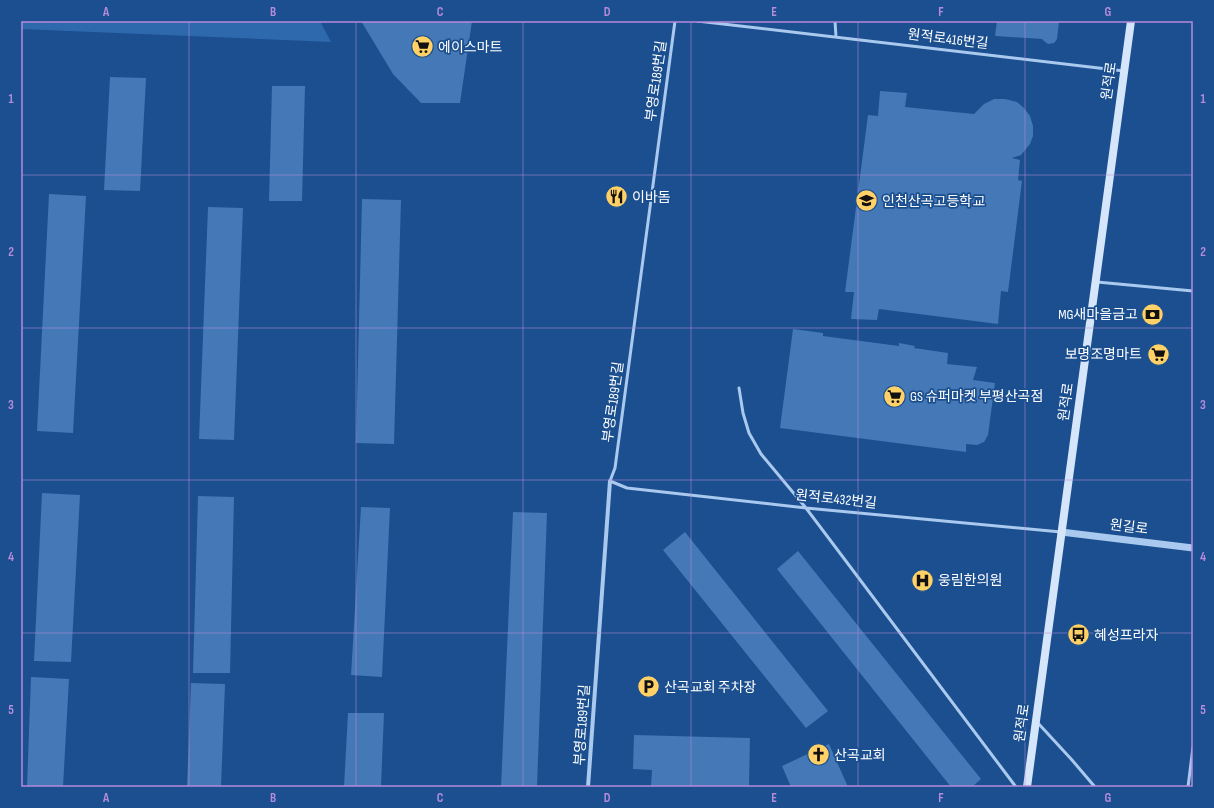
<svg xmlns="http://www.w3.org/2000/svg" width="1214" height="808" viewBox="0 0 1214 808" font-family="'Sofia Sans Condensed','Noto Sans KR',sans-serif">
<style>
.green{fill:#2e69ad}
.building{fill:#4478b7}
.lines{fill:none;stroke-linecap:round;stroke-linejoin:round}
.service{stroke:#a9c9ee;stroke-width:3}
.minor{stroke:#a9c9ee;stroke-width:4}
.tertiary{stroke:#a9c9ee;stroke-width:7}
.secondary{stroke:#d6e6fa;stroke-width:8}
.grid{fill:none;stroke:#b68bdc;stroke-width:1;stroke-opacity:0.55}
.labels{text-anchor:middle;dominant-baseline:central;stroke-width:3.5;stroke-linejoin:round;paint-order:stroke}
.street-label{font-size:14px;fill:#fff;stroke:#1b4f8f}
.poi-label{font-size:14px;fill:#fff;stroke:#1b4f8f;text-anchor:start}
.neatline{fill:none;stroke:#b68bdc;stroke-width:1.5}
.grid-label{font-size:13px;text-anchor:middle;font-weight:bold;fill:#b68bdc}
</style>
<rect width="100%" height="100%" fill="#1b4f8f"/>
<path class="green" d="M 21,21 L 320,21 L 331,42 L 21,29 Z"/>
<path class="building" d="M 361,21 L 472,21 L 460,103 L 421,103 L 393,74 Z
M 997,21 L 1059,21 L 1057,39 L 1054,43 L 1048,44 L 1044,41 L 1042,39 L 995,36 Z
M 110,77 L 146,78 L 140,191 L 104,190 Z
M 272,86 L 305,86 L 302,201 L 269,201 Z
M 880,91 L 907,93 L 905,107 L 974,114 L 984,104 L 994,99 L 1005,99 L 1017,102 L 1024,108 L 1030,116 L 1033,126 L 1033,136 L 1030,144 L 1021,155 L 1012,158 L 1020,160 L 1018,180 L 1022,181 L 1008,292 L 1001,291 L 998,324 L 879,309 L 877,320 L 851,319 L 854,292 L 845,292 L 868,115 L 878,116 Z
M 49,194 L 86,196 L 73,433 L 37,431 Z
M 362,199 L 401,200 L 394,444 L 356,443 Z
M 208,207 L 243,208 L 234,440 L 199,439 Z
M 793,329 L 823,333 L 823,336 L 899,346 L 899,343 L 915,346 L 914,348 L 948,353 L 947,364 L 977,367 L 973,380 L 995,383 L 988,435 L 984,442 L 977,445 L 966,444 L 966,452 L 780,428 Z
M 42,493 L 80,495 L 71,662 L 34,661 Z
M 198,496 L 234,497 L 230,673 L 193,673 Z
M 361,507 L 390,508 L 382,677 L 351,675 Z
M 513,512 L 547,513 L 537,787 L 501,787 Z
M 685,532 L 828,711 L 806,728 L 663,550 Z
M 798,551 L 981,779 L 972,787 L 951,787 L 777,569 Z
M 31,677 L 69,679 L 63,787 L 27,787 Z
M 191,683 L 225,684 L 221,787 L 187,787 Z
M 348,713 L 384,713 L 381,787 L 344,787 Z
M 634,735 L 750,738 L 749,787 L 651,787 L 652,770 L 633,769 Z
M 829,744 L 848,787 L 791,787 L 782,766 Z"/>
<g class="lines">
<path class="service" d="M 675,21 L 615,468 L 610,481 L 627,488 L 806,508 L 1061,532
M 697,21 L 1124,71
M 835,21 L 836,37
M 1097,282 L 1193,291
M 739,388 L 743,413 L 749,433 L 761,454 L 806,508 L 1016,787
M 1037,722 L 1072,760 L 1095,787
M 1188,787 L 1193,747"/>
<path class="minor" d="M 588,787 L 610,481"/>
<path class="tertiary" d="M 1061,532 L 1193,548"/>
<path class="secondary" d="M 1027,787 L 1131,21"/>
</g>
<path class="grid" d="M 189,21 L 189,787M 356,21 L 356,787M 523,21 L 523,787M 691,21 L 691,787M 858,21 L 858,787M 1025,21 L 1025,787M 21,175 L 1193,175M 21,328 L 1193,328M 21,480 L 1193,480M 21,633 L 1193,633"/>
<defs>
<symbol id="supermarket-disc" viewBox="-11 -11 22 22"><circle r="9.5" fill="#ffd166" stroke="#1b4f8f"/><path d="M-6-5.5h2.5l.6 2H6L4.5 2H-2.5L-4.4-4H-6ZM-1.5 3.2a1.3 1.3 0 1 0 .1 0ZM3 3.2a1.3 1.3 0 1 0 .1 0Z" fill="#111"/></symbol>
<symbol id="restaurant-disc" viewBox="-11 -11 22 22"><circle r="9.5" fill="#ffd166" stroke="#1b4f8f"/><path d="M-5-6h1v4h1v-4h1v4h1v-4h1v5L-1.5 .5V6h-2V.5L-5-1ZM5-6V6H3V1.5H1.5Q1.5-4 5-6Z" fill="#111"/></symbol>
<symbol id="school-disc" viewBox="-11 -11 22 22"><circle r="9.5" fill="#ffd166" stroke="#1b4f8f"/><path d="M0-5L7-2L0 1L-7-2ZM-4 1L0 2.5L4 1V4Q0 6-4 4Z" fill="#111"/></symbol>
<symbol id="bank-disc" viewBox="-11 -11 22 22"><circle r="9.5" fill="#ffd166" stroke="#1b4f8f"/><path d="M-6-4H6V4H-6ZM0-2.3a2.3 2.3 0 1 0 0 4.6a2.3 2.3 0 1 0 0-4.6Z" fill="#111"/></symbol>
<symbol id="hospital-disc" viewBox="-11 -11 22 22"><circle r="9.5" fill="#ffd166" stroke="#1b4f8f"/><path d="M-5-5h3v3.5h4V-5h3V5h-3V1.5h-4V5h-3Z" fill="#111"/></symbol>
<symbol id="bus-disc" viewBox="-11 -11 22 22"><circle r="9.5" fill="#ffd166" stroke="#1b4f8f"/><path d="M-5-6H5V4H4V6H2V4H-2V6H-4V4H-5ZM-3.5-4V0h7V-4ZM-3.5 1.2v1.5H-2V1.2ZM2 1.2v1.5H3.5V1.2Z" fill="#111"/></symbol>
<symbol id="parking-disc" viewBox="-11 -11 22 22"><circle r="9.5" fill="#ffd166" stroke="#1b4f8f"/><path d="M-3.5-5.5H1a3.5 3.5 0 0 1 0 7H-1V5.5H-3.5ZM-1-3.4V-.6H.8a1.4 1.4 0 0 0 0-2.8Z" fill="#111"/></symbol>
<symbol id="church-disc" viewBox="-11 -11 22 22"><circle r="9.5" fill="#ffd166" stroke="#1b4f8f"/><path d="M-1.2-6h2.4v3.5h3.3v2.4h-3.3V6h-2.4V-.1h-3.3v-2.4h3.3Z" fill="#111"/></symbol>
</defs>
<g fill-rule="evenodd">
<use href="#supermarket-disc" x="410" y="34" width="25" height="25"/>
<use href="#restaurant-disc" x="604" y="184" width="25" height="25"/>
<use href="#school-disc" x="854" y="188" width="25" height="25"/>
<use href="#bank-disc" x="1140" y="302" width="25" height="25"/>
<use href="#supermarket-disc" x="1146" y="342" width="25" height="25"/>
<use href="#supermarket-disc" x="882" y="384" width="25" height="25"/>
<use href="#hospital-disc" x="910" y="568" width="25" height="25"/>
<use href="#bus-disc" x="1066" y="622" width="25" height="25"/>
<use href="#parking-disc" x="636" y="674" width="25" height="25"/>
<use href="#church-disc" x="806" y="742" width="25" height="25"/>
</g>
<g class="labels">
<g class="street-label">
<text transform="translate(948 39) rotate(7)">원적로416번길</text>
<text transform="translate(656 81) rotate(-82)">부영로189번길</text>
<text transform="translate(1109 81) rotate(-82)">원적로</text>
<text transform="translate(613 402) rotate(-82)">부영로189번길</text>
<text transform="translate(1066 402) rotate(-82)">원적로</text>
<text transform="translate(836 499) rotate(6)">원적로432번길</text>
<text transform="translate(1129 527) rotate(7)">원길로</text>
<text transform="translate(1022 723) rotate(-82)">원적로</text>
<text transform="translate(582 725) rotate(-86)">부영로189번길</text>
</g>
<g class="poi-label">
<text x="438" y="47">에이스마트</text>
<text x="632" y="197">이바돔</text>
<text x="882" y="201">인천산곡고등학교</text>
<text x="1138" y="314" text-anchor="end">MG새마을금고</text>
<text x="1142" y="354" text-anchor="end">보명조명마트</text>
<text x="910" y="396">GS 슈퍼마켓 부평산곡점</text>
<text x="938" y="580">웅림한의원</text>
<text x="1094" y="635">혜성프라자</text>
<text x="664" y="687">산곡교회 주차장</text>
<text x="834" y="755">산곡교회</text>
</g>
</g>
<rect width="1214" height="808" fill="none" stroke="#1b4f8f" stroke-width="44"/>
<rect x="22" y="22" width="1170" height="764" class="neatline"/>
<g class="grid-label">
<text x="106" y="16">A</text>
<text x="273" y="16">B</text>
<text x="440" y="16">C</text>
<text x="607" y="16">D</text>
<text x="774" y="16">E</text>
<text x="941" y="16">F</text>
<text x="1108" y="16">G</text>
<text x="11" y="103">1</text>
<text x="1203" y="103">1</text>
<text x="11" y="256">2</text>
<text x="1203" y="256">2</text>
<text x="11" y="409">3</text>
<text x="1203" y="409">3</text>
<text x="11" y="561">4</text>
<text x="1203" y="561">4</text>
<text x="11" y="714">5</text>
<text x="1203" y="714">5</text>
<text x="106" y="802">A</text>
<text x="273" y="802">B</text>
<text x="440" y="802">C</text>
<text x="607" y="802">D</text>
<text x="774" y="802">E</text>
<text x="941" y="802">F</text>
<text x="1108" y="802">G</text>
</g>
</svg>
